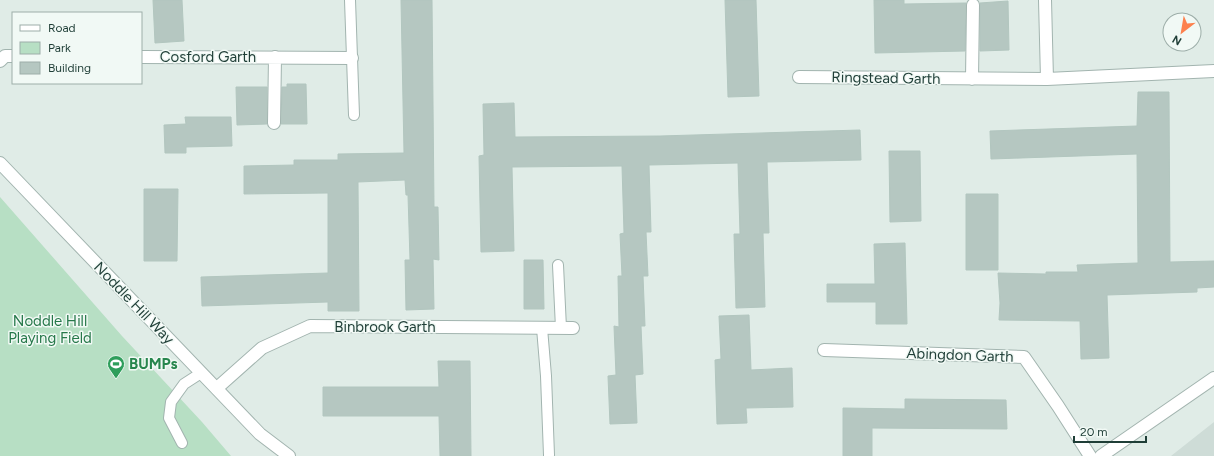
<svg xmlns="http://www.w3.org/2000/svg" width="1214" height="456" viewBox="0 0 1214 456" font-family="Figtree,sans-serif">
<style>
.built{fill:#cedcd7}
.green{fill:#b7dfc4}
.building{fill:#b5c7c1;stroke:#b2c6bf}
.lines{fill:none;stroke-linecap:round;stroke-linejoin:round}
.lane-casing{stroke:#a2b4af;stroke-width:12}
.street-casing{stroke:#a2b4af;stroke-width:14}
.lane{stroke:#fff;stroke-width:10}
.street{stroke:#fff;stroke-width:12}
.labels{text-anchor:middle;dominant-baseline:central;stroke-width:3;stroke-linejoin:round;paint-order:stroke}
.street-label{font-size:15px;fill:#1f3e37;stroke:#f1f9f5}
.park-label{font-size:15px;fill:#26784a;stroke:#f1f9f5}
.leisure-label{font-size:15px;font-weight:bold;fill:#27864d;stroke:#f1f9f5;text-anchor:start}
</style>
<rect width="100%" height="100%" fill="#e0ece7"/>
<path class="built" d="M 1214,421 L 1214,456 L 1171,456 L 1214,422 Z"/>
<path class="green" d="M 0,197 L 122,336 L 202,422 L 231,456 L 0,456 Z"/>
<path class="building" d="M 153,0 L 182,0 L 184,41 L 155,43 Z
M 401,0 L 432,0 L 434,207 L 438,207 L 439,260 L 433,259 L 434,309 L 406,310 L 405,260 L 410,260 L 408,195 L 406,195 L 405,180 L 358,182 L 359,311 L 328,311 L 328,302 L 202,306 L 201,277 L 328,273 L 328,193 L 244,194 L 244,166 L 294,165 L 294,160 L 338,160 L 338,154 L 404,153 Z
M 725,0 L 756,0 L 759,96 L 728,97 Z
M 874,0 L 904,0 L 904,4 L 966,3 L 965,51 L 875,53 Z
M 1008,1 L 1009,50 L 980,51 L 980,3 Z
M 287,84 L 306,84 L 307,124 L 281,124 L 282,87 L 287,87 Z
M 236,87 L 267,87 L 267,124 L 237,125 Z
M 1138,92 L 1169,92 L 1170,262 L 1214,261 L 1214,287 L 1197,288 L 1197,292 L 1107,295 L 1109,358 L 1081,359 L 1080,321 L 999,320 L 1000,303 L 998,273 L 1046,274 L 1046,272 L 1078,272 L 1077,265 L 1138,263 L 1137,154 L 991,159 L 990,131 L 1137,126 Z
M 514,103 L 515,137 L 660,136 L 860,130 L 861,160 L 767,162 L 769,233 L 763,233 L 765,307 L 736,308 L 734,234 L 740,234 L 738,163 L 649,165 L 651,232 L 646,232 L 648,276 L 643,276 L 645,326 L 641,326 L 643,374 L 635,375 L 637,423 L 610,424 L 608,376 L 616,375 L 614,326 L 619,327 L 618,276 L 622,276 L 620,234 L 624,233 L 622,166 L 512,167 L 514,251 L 481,252 L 479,156 L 484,155 L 483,104 Z
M 185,117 L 231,117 L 232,146 L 186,147 L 186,153 L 165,153 L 164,125 L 186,124 Z
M 889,151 L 920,151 L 921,221 L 890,222 Z
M 144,189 L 178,189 L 177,261 L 144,261 Z
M 966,194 L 998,194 L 998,270 L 966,270 Z
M 905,243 L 907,324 L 876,324 L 876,302 L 827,302 L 827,284 L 875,284 L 874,244 Z
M 524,260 L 543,260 L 544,309 L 524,309 Z
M 749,315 L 751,370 L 792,368 L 793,407 L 746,408 L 747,423 L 717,424 L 715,360 L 721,359 L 719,316 Z
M 438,361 L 470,361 L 471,456 L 440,456 L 439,416 L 323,416 L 323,387 L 439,387 Z
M 905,399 L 1006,400 L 1007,429 L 872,428 L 872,456 L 843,456 L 843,408 L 905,409 Z"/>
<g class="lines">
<defs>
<path id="lane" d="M 350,0 L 354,115
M 558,265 L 561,328
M 542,328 L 546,376 L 549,455
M 182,443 L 169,418 L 171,402 L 184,384 L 201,373"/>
<path id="street" d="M 1045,0 L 1047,79
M 141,57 L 352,58
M 0,61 L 5,56 L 13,56
M 799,77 L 1047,79 L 1214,71
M 972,79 L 973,5
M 274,123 L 275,57
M 0,163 L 260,434 L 289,456
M 824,350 L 1024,357 L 1058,406 L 1090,456
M 217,388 L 262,348 L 310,326 L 573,328
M 1101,456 L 1214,378"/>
</defs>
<use href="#lane" class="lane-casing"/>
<use href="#street" class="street-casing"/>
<use href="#lane" class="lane"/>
<use href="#street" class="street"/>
</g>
<defs>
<symbol id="stadium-pin" viewBox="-11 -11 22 30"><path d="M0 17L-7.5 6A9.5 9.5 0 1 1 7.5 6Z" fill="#2e9e5b" stroke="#f1f9f5"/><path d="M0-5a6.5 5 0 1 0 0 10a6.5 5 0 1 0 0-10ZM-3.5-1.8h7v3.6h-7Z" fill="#fff"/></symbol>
</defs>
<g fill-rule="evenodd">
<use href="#stadium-pin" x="106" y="354" width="20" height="27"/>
</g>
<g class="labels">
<g class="street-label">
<text x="208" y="57">Cosford Garth</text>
<text transform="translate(886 78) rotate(1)">Ringstead Garth</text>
<text transform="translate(134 303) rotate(46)">Noddle Hill Way</text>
<text x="385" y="327">Binbrook Garth</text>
<text transform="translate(960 355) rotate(2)">Abingdon Garth</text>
</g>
<g class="park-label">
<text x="50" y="321">Noddle Hill<tspan x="50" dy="17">Playing Field</tspan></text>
</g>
<g class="leisure-label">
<text x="129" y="364">BUMPs</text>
</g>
</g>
<rect x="12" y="12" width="130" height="72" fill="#f1f9f5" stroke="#9daea9"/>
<rect x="20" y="25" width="20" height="6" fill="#ffffff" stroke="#9daea9"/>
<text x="48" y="32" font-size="12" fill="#1f3e37">Road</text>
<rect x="20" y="42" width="20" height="12" fill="#b7dfc4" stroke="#9daea9"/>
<text x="48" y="52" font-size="12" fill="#1f3e37">Park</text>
<rect x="20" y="62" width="20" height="12" fill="#b5c7c1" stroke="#9daea9"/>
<text x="48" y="72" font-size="12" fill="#1f3e37">Building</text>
<g transform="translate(1182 32) rotate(211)"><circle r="19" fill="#f1f9f5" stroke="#9daea9"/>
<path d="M0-3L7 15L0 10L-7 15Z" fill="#fd814e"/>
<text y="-6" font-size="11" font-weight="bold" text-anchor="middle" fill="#1f3e37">N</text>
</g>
<path d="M1074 436v6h72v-6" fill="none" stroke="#1f3e37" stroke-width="2"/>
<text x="1080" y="436" font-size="12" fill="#1f3e37" stroke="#f1f9f5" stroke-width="3" paint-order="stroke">20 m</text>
</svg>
